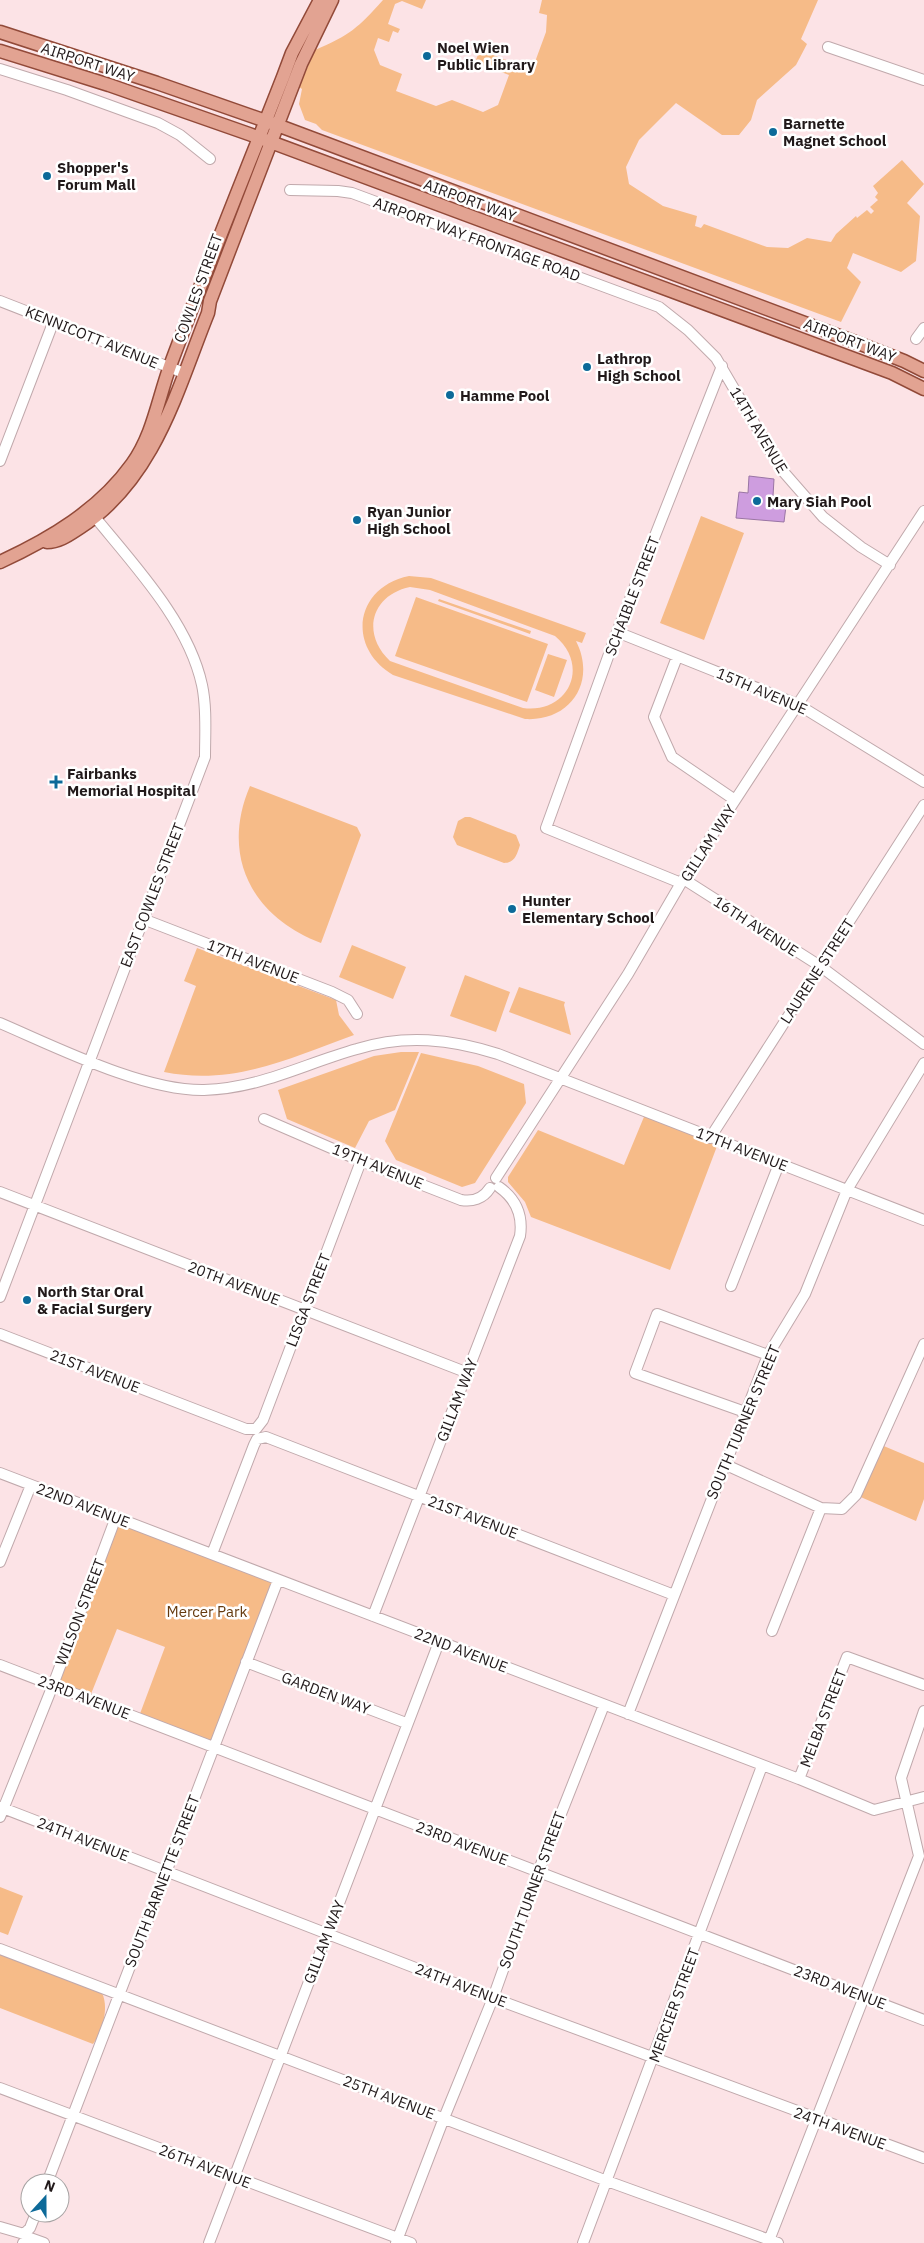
<svg xmlns="http://www.w3.org/2000/svg" width="924" height="2243" viewBox="0 0 924 2243" font-family="'IBM Plex Sans',sans-serif">
<style>
.green{fill:#f6bb88;fill-rule:evenodd}
.water{fill:#ce9ddf;stroke:#9a75a4}
.lines{fill:none;stroke-linecap:round;stroke-linejoin:round}
.minor-casing{stroke:#c0a9ac;stroke-width:12}
.major-casing{stroke:#924a39;stroke-width:15}
.minor{stroke:#fff;stroke-width:10}
.major{stroke:#e2a392;stroke-width:12}
.poi-dot{fill:#0d6a99;stroke:#fff;stroke-width:2}
.labels{text-anchor:middle;dominant-baseline:central;stroke-width:5;stroke-linejoin:round;paint-order:stroke}
.poi-label{font-size:15px;font-weight:bold;fill:#21191a;stroke:#fff;text-anchor:start}
.street-label{font-size:15px;fill:#21191a;stroke:#fff}
.park-label{font-size:15px;fill:#653a0e;stroke:#fff}
</style>
<rect width="100%" height="100%" fill="#fce3e6"/>
<path class="green" d="M 383,0 L 426,0 L 422,9 L 402,1 L 395,4 L 388,24 L 400,29 L 398,33 L 393,31 L 389,42 L 378,38 L 374,50 L 380,65 L 402,74 L 396,91 L 436,106 L 452,100 L 483,112 L 498,105 L 509,75 L 475,62 L 480,50 L 532,70 L 546,32 L 547,15 L 539,13 L 542,0 L 818,0 L 801,39 L 807,44 L 796,65 L 757,100 L 751,120 L 739,135 L 722,135 L 676,103 L 639,140 L 626,167 L 629,184 L 663,206 L 697,216 L 695,226 L 701,228 L 704,224 L 767,247 L 788,248 L 807,238 L 831,242 L 836,234 L 856,216 L 857,218 L 867,210 L 871,214 L 874,211 L 870,207 L 878,200 L 875,197 L 878,193 L 873,186 L 902,160 L 924,184 L 907,203 L 920,216 L 916,261 L 901,272 L 853,253 L 847,268 L 861,282 L 841,322 L 322,130 L 316,124 L 305,120 L 299,104 L 302,89 L 299,87 L 315,50 C 350,35 358,28 383,0 Z
M 701,516 L 744,533 L 704,640 L 660,623 Z
M 409,576 L 431,578 L 586,633 L 582,643 L 576,641 C 597,682 570,722 525,719 L 393,675 C 346,647 355,587 409,576 ZM 410,587 L 430,590 L 555,636 C 591,666 568,714 523,708 L 390,661 C 361,634 371,595 410,587 Z
M 416,597 L 548,644 L 527,702 L 395,656 Z
M 439,599 L 531,631 L 530,634 L 438,601 Z
M 548,654 L 567,660 L 554,697 L 535,690 Z
M 250,786 L 357,827 L 361,835 L 321,943 C 252,917 220,856 250,786 Z
M 465,817 L 470,817 L 516,835 L 520,845 C 517,854 515,863 504,863 L 457,845 L 453,837 L 458,821 Z
M 352,945 L 406,967 L 393,999 L 339,977 Z
M 197,948 L 336,1000 L 339,1015 L 354,1035 C 290,1058 234,1086 164,1072 L 196,986 L 184,981 Z
M 465,975 L 510,992 L 496,1032 L 450,1016 Z
M 519,987 L 565,1002 L 564,1005 L 571,1035 L 509,1012 Z
M 401,1052 L 419,1052 L 395,1110 L 369,1121 L 355,1148 L 287,1119 L 278,1090 L 374,1056 Z
M 421,1053 L 478,1066 L 524,1084 L 526,1103 L 475,1183 L 462,1187 L 396,1160 L 385,1141 Z
M 646,1112 L 719,1141 L 670,1270 L 531,1217 L 525,1202 L 508,1182 L 508,1177 L 538,1130 L 624,1165 Z
M 879,1444 L 924,1463 L 924,1499 L 916,1521 L 856,1495 Z
M 116,1517 L 278,1580 L 214,1747 L 138,1719 L 165,1647 L 117,1629 L 89,1699 L 53,1685 Z
M 0,1887 L 23,1896 L 8,1935 L 0,1932 Z
M 0,1951 L 102,1993 C 109,2007 103,2031 93,2044 L 0,2008 Z"/>
<path class="water" d="M 749,476 L 774,479 L 773,496 L 776,496 L 775,505 L 786,506 L 784,522 L 736,518 L 739,492 L 748,493 Z"/>
<g class="lines">
<defs>
<path id="minor" d="M 828,47 L 924,80
M 0,69 L 67,90 L 158,123 L 180,135 L 210,159
M 290,190 L 338,191 L 352,193 L 659,307 L 688,330 L 716,358 L 781,469 L 823,517 L 861,547 L 890,565
M 0,301 L 184,373
M 916,339 L 924,328
M 0,461 L 53,323
M 617,632 L 797,704 L 924,782
M 677,657 L 654,717 L 672,757 L 735,800
M 685,880 L 820,966 L 924,1044
M 681,883 L 546,828 L 617,632 L 722,366
M 143,919 L 332,992 L 348,1000 L 357,1014
M 0,1023 C 56,1047 143,1091 204,1090 C 262,1088 303,1064 357,1049 C 405,1034 451,1039 498,1054 L 924,1220
M 264,1119 L 361,1161 L 461,1200 C 472,1202 483,1199 490,1188
M 710,1138 L 924,805
M 496,1178 L 628,974 L 681,883 L 924,511
M 0,1192 L 468,1373
M 731,1286 L 779,1164
M 0,1297 L 205,757 C 205,734 207,708 202,685 C 188,620 130,561 90,511
M 0,1334 L 246,1429 L 256,1429 L 263,1420 L 361,1161
M 745,1412 L 635,1373 L 657,1314 L 768,1355
M 724,1464 L 821,1508 L 842,1509 L 856,1495 L 924,1344
M 0,1473 L 799,1779 L 874,1810 L 924,1797
M 212,1554 L 254,1445 L 257,1439 L 266,1437 L 674,1595
M 0,1562 L 31,1485
M 373,1616 L 520,1236 C 523,1216 516,1199 499,1187
M 772,1631 L 821,1508
M 246,1662 L 406,1723
M 0,1665 L 924,2020
M 628,1714 L 768,1355 L 805,1294 L 847,1190 L 924,1063
M 799,1779 L 847,1657 L 924,1685
M 0,1807 L 493,1998 L 924,2158
M 0,1817 L 53,1685 L 116,1517
M 0,1949 L 607,2181 L 778,2243
M 0,2088 L 411,2243
M 47,2183 L 278,1580
M 0,2227 L 24,2234 L 30,2228 L 36,2213
M 23,2243 L 30,2238 L 44,2243
M 209,2243 L 439,1642
M 396,2243 L 444,2118 L 493,1998 L 538,1872 L 604,1705
M 583,2243 L 762,1766
M 768,2243 L 919,1856 L 901,1778 L 924,1711"/>
<path id="major" d="M 0,32 L 157,83 L 277,125 L 858,343 L 904,361 L 924,371
M 0,51 L 109,85 L 249,134 L 892,373 L 924,389
M 47,542 C 60,542 70,534 81,527 C 155,478 177,390 208,313 L 210,301 L 301,64 L 332,0
M 0,562 C 50,539 99,510 132,464 C 153,435 158,399 170,366 C 206,269 245,174 283,77 L 292,53 L 320,0"/>
</defs>
<use href="#minor" class="minor-casing"/>
<use href="#major" class="major-casing"/>
<use href="#minor" class="minor"/>
<use href="#major" class="major"/>
</g>
<g class="poi-dot">
<circle cx="427" cy="56" r="5"/>
<circle cx="773" cy="132" r="5"/>
<circle cx="47" cy="176" r="5"/>
<circle cx="587" cy="367" r="5"/>
<circle cx="450" cy="395" r="5"/>
<circle cx="757" cy="501" r="5"/>
<circle cx="357" cy="520" r="5"/>
<path d="M53.5 774.5h5v5h5v5h-5v5h-5v-5h-5v-5h5z"/>
<circle cx="512" cy="909" r="5"/>
<circle cx="27" cy="1300" r="5"/>
</g>
<g class="labels">
<g class="poi-label">
<text x="437" y="47">Noel Wien<tspan x="437" dy="17">Public Library</tspan></text>
<text x="783" y="123">Barnette<tspan x="783" dy="17">Magnet School</tspan></text>
<text x="57" y="167">Shopper's<tspan x="57" dy="17">Forum Mall</tspan></text>
<text x="597" y="358">Lathrop<tspan x="597" dy="17">High School</tspan></text>
<text x="460" y="395">Hamme Pool</text>
<text x="767" y="501">Mary Siah Pool</text>
<text x="367" y="511">Ryan Junior<tspan x="367" dy="17">High School</tspan></text>
<text x="67" y="773">Fairbanks<tspan x="67" dy="17">Memorial Hospital</tspan></text>
<text x="522" y="900">Hunter<tspan x="522" dy="17">Elementary School</tspan></text>
<text x="37" y="1291">North Star Oral<tspan x="37" dy="17">&amp; Facial Surgery</tspan></text>
</g>
<g class="street-label">
<text transform="translate(88 62) rotate(18)">AIRPORT WAY</text>
<text transform="translate(470 200) rotate(20)">AIRPORT WAY</text>
<text transform="translate(477 239) rotate(20)">AIRPORT WAY FRONTAGE ROAD</text>
<text transform="translate(198 288) rotate(-70)">COWLES STREET</text>
<text transform="translate(92 337) rotate(22)">KENNICOTT AVENUE</text>
<text transform="translate(850 340) rotate(21)">AIRPORT WAY</text>
<text transform="translate(759 430) rotate(59)">14TH AVENUE</text>
<text transform="translate(632 596) rotate(-69)">SCHAIBLE STREET</text>
<text transform="translate(762 691) rotate(23)">15TH AVENUE</text>
<text transform="translate(708 843) rotate(-57)">GILLAM WAY</text>
<text transform="translate(152 895) rotate(-69)">EAST COWLES STREET</text>
<text transform="translate(756 926) rotate(33)">16TH AVENUE</text>
<text transform="translate(253 961) rotate(21)">17TH AVENUE</text>
<text transform="translate(817 971) rotate(-57)">LAURENE STREET</text>
<text transform="translate(742 1149) rotate(21)">17TH AVENUE</text>
<text transform="translate(378 1166) rotate(22)">19TH AVENUE</text>
<text transform="translate(234 1283) rotate(21)">20TH AVENUE</text>
<text transform="translate(308 1300) rotate(-69)">LISGA STREET</text>
<text transform="translate(95 1371) rotate(21)">21ST AVENUE</text>
<text transform="translate(457 1400) rotate(-69)">GILLAM WAY</text>
<text transform="translate(743 1422) rotate(-67)">SOUTH TURNER STREET</text>
<text transform="translate(83 1505) rotate(21)">22ND AVENUE</text>
<text transform="translate(473 1517) rotate(21)">21ST AVENUE</text>
<text transform="translate(80 1612) rotate(-69)">WILSON STREET</text>
<text transform="translate(461 1650) rotate(21)">22ND AVENUE</text>
<text transform="translate(326 1693) rotate(21)">GARDEN WAY</text>
<text transform="translate(84 1697) rotate(21)">23RD AVENUE</text>
<text transform="translate(823 1718) rotate(-69)">MELBA STREET</text>
<text transform="translate(83 1839) rotate(21)">24TH AVENUE</text>
<text transform="translate(462 1843) rotate(21)">23RD AVENUE</text>
<text transform="translate(162 1881) rotate(-69)">SOUTH BARNETTE STREET</text>
<text transform="translate(532 1890) rotate(-70)">SOUTH TURNER STREET</text>
<text transform="translate(324 1942) rotate(-69)">GILLAM WAY</text>
<text transform="translate(461 1985) rotate(21)">24TH AVENUE</text>
<text transform="translate(840 1987) rotate(21)">23RD AVENUE</text>
<text transform="translate(674 2005) rotate(-70)">MERCIER STREET</text>
<text transform="translate(389 2097) rotate(21)">25TH AVENUE</text>
<text transform="translate(840 2128) rotate(20)">24TH AVENUE</text>
<text transform="translate(205 2166) rotate(21)">26TH AVENUE</text>
</g>
<g class="park-label">
<text x="207" y="1611">Mercer Park</text>
</g>
</g>
<g transform="translate(45 2198) rotate(21)"><circle r="24" fill="#ffffff" stroke="#a6a3a3"/>
<path d="M0-4L9 19L0 12L-9 19Z" fill="#0d6a99"/>
<text y="-8" font-size="14" font-weight="bold" text-anchor="middle" fill="#21191a">N</text>
</g>
</svg>
